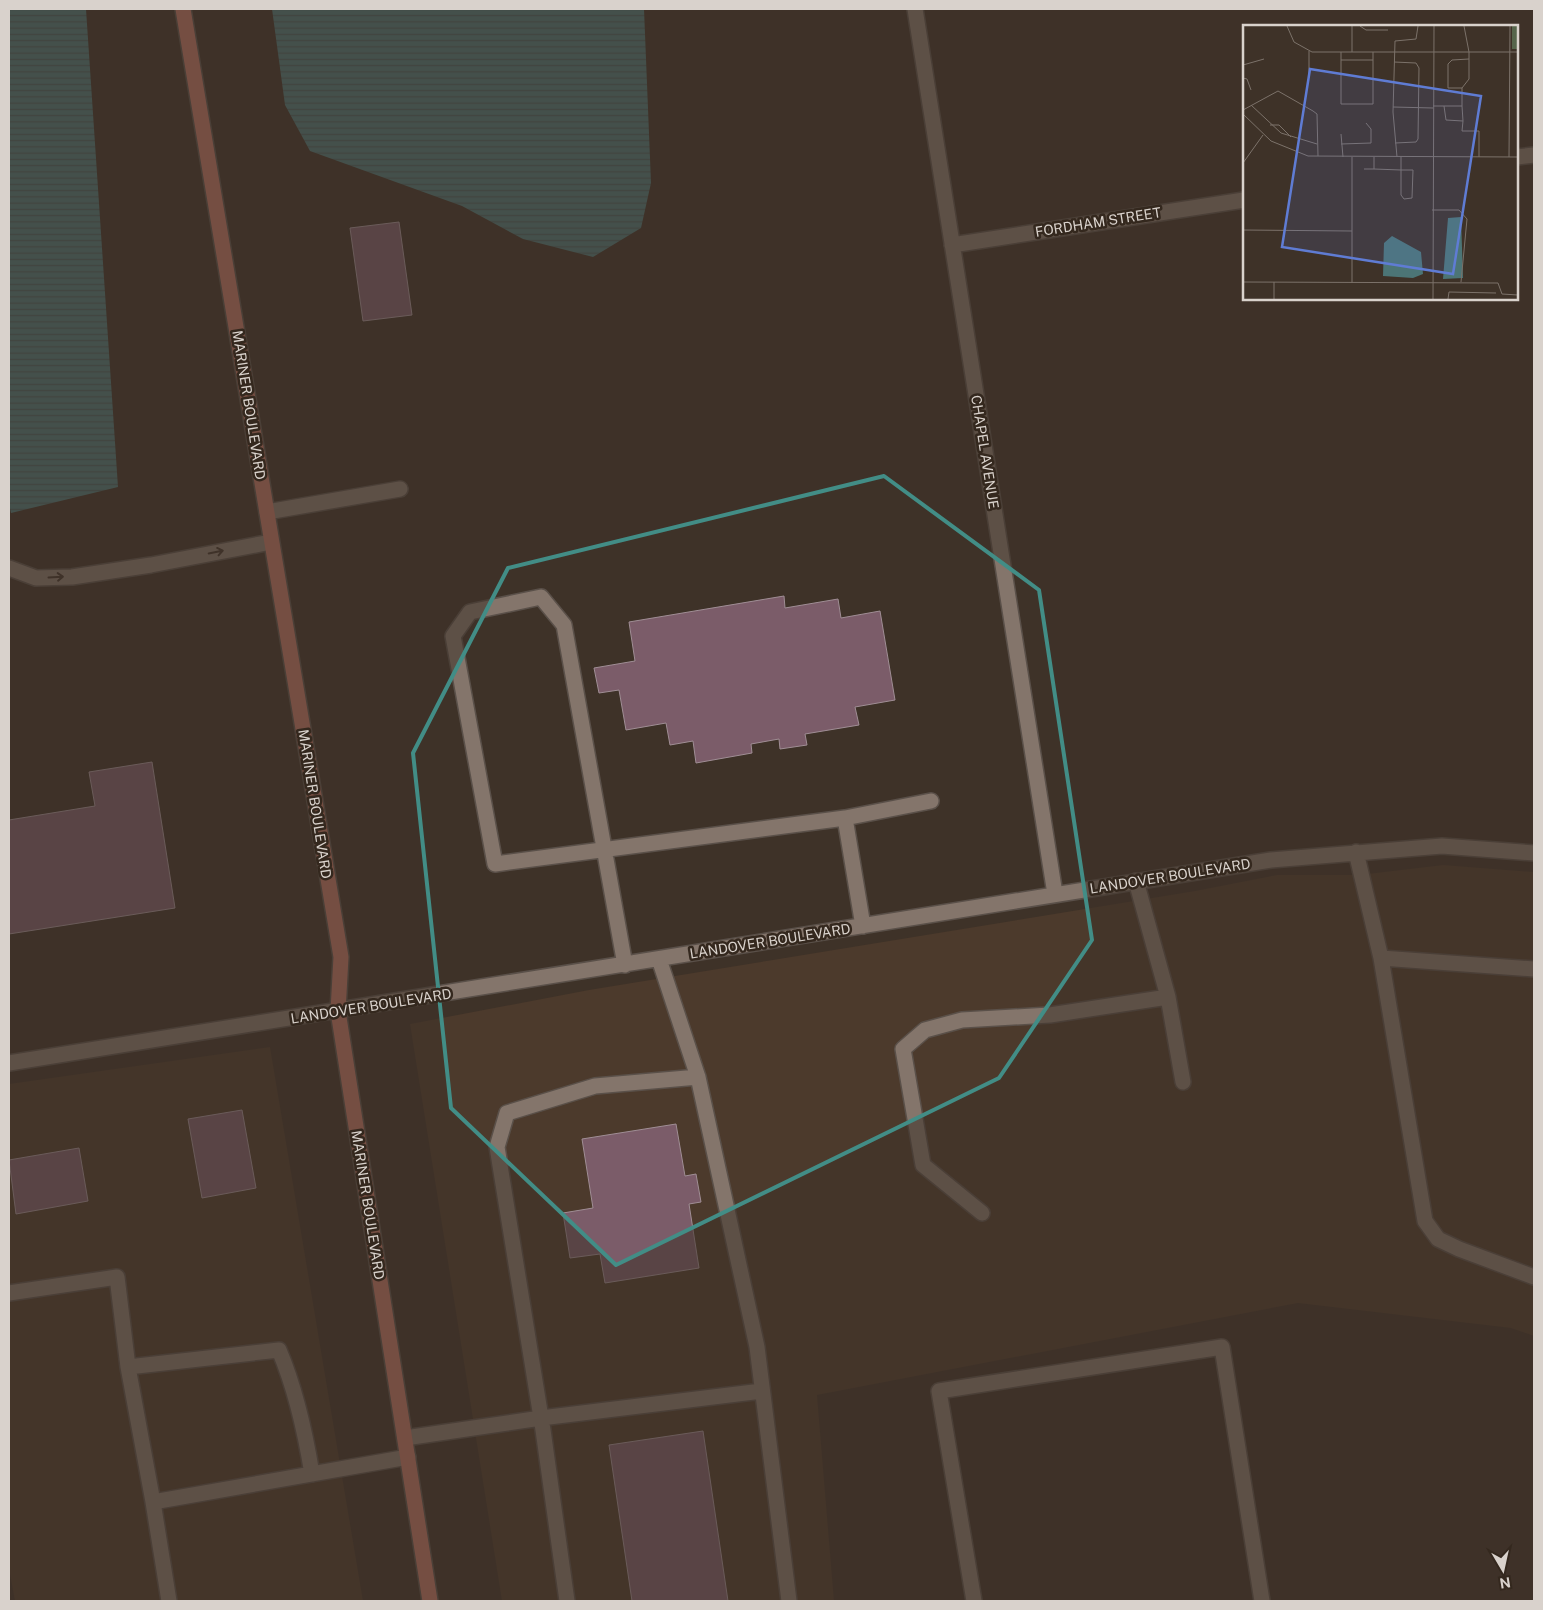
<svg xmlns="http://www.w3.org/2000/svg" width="1543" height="1610" viewBox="0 0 1543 1610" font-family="'Public Sans',sans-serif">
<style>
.built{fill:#4c3a2c}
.water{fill:url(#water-rules)}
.building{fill:#7b5c69;stroke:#a08e95}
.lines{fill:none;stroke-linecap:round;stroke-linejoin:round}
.minor-casing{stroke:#5a5049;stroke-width:18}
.major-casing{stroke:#5a5049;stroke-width:18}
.minor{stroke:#84756b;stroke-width:15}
.major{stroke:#b97163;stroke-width:15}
.oneway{stroke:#40342a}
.marked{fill:none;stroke:#428d86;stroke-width:4;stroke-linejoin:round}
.labels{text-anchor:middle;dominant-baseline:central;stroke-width:5;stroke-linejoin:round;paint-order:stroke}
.street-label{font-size:14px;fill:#d9d2cc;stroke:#34281e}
.inset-road{fill:none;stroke:#7c726a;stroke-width:1}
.view{fill:#5f7cd4;fill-opacity:0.15;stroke:#5f7cd4;stroke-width:2.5}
.inset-edge{fill:none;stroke:#d9d2cc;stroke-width:2.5}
</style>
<defs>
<pattern id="water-rules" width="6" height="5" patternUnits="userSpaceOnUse" patternTransform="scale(1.25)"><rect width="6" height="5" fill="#4c7576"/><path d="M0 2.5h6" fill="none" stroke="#475d5c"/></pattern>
</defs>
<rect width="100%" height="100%" fill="#3e3228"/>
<path class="built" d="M 1443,865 L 1534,872 L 1534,1336 L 1511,1328 L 1298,1303 L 817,1395 L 834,1601 L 502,1601 L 410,1024 L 589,990 L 1195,891 L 1277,875 L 1359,875 Z
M 270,1047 L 363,1601 L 15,1601 L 9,1569 L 9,1084 Z"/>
<path class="water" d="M 9,9 L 86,9 L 118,487 L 11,513 L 9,504 Z
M 272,9 L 644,9 L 651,183 L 641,228 L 593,257 L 523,239 L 462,206 L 310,151 L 285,105 Z"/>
<path class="building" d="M 399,222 L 412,315 L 363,321 L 350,228 Z
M 784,596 L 785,608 L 838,599 L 841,618 L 880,611 L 895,700 L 855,707 L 859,725 L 805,734 L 807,745 L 780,749 L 779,739 L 751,744 L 752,753 L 696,763 L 693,741 L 670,745 L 666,723 L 626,730 L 619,690 L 599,693 L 594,668 L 635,661 L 629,622 Z
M 152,762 L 175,908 L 9,934 L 9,820 L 95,806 L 89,772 Z
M 242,1110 L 256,1188 L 202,1198 L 188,1119 Z
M 676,1124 L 685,1176 L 696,1174 L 701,1202 L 689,1204 L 699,1268 L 605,1283 L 600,1254 L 570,1258 L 563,1213 L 593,1208 L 582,1139 Z
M 79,1148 L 88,1201 L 16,1214 L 9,1160 Z
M 703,1431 L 728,1601 L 632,1601 L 609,1445 Z"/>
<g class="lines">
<defs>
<path id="minor" d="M 915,9 L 1055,894
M 1517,157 L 1534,155
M 952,245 L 1244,200
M 267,512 L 400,489
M 9,568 L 36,578 L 72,577 L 151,565 L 271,542
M 1356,852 L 1381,958 L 1425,1221 L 1438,1239 L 1459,1249 L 1534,1277
M 1136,881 L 1168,997 L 1183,1082
M 863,926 L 845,818 L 931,801
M 1381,958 L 1534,969
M 659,959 L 698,1077 L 757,1347 L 789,1601
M 625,965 L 564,625 L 541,597 L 470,612 L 453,636 L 495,864 L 845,818
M 9,1063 L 1271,860 L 1442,846 L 1534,853
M 982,1213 L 923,1165 L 903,1049 L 925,1030 L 962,1020 L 1050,1015 L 1168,997
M 9,1293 L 117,1277 L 128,1367
M 405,1438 L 541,1418 L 762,1391
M 153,1502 L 128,1367 L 279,1350 C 296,1390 305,1431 312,1474
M 169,1601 L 153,1502 L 408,1457
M 567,1601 L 543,1430 L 497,1147 L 507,1113 L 595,1086 L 698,1077
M 974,1601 L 939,1391 L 1222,1347 L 1262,1601"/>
<path id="major" d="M 183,9 L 341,957 L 338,1011 L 430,1601"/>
</defs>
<use href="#minor" class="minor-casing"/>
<use href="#major" class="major-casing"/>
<use href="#minor" class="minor"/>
<use href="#major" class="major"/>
</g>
<defs><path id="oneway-shaft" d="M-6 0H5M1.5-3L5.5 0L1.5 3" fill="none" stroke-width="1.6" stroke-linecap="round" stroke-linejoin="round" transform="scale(1.25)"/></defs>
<g class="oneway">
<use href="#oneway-shaft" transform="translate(216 552) rotate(-11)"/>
<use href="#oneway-shaft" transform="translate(56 577) rotate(-3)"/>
</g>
<path d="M0 0H1543V1610H0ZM 884,476 L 1039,590 L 1092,940 L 999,1078 L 616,1265 L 451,1108 L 413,753 L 508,568 Z" fill="#3e3228" fill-opacity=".55" fill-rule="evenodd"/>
<path class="marked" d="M 884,476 L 1039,590 L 1092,940 L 999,1078 L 616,1265 L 451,1108 L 413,753 L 508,568 Z"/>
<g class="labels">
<g class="street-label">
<text transform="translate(1098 222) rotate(-9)">FORDHAM STREET</text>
<text transform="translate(249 405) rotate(81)">MARINER BOULEVARD</text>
<text transform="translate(985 452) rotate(81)">CHAPEL AVENUE</text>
<text transform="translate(315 804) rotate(81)">MARINER BOULEVARD</text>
<text transform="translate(1170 876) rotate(-9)">LANDOVER BOULEVARD</text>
<text transform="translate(770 941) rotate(-9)">LANDOVER BOULEVARD</text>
<text transform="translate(371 1006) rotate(-9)">LANDOVER BOULEVARD</text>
<text transform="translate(368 1205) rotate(81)">MARINER BOULEVARD</text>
</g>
</g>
<g transform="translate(1243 25)">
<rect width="275" height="275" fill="#3e3228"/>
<path d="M 269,1 L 275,1 L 275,24 L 269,24 Z" fill="#56654b"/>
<path d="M 218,192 L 220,253 L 200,254 L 205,193 ZM 149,211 L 178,227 L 180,249 L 170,253 L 140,251 L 141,218 Z" fill="#4c7576"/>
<path class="inset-road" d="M 44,1 L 51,17 L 69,27 L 275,27M 117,1 L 123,5 L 145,5M 98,27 L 98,79 L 130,79 L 130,27M 109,27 L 109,1M 98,35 L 130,35M 151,37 L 173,38 L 176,43 L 175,114 L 173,117 L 152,118M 0,40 L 21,34M 66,52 L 66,26M 0,53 L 4,54 L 8,65M 219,63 L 205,63 L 205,39 L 209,35 L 226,34M 8,80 L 38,108 L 74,119M 190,81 L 219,81 L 219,63 L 226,54 L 226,27 L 221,1M 201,81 L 203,95 L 220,96 L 219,81M 150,82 L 190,83M 0,85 L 35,66 L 70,86 L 74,89 L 75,131M 0,89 L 28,116 L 65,131 L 275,132M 220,96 L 219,106 L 236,106 L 236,132M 27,100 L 36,100 L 48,112M 98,109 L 100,132M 98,119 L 128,118 L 128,104 L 123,98M 109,132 L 109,258M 154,132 L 150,87 L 152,16 L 173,14 L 175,1M 266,132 L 267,1M 0,138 L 20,110M 121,144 L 131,144 L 131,132M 131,144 L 158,145 L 170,145 L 169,173 L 161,174 L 158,170 L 158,132M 189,185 L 216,185 L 224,194 L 218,257M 0,205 L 109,206M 0,257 L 255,258 L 259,269 L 275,270M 31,274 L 31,257M 190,274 L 191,1M 205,274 L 206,267 L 253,268"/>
<path class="view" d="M 67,44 L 238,71 L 210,249 L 39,222 Z"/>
<rect width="275" height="275" class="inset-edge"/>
</g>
<rect width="1543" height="1610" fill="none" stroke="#d9d2cc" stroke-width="20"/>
<g transform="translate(1503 1570) rotate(171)" stroke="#34281e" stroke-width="4" paint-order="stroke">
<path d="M0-4L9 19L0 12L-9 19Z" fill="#d9d2cc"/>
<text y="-8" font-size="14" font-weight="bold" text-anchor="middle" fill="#d9d2cc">N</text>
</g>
</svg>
